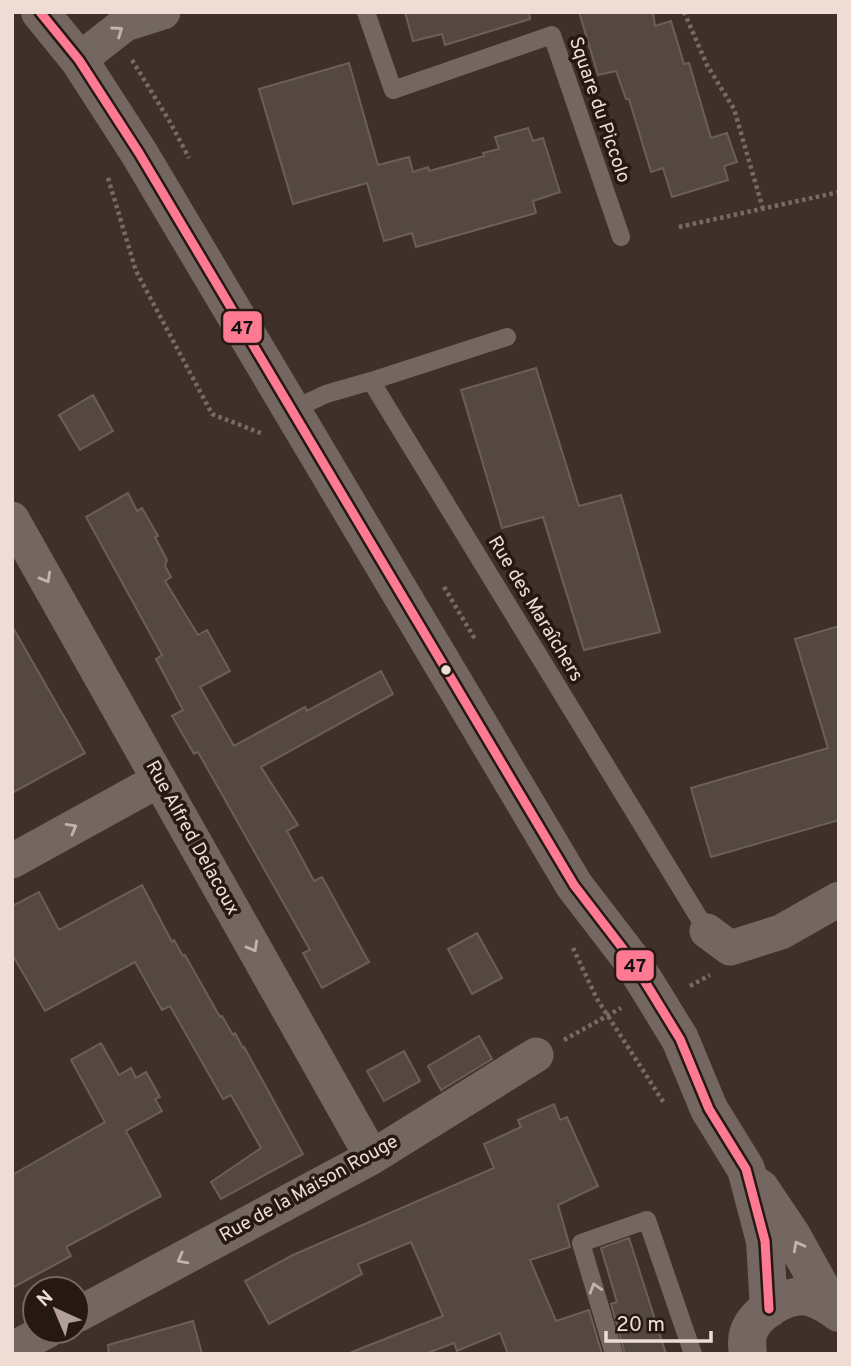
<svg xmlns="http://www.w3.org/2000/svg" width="851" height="1366" viewBox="0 0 851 1366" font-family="Overpass,sans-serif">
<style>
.building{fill:#544841;stroke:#6b5f58;stroke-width:2}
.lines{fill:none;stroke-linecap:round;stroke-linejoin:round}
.path{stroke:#766b66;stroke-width:4.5;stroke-dasharray:3.5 3.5;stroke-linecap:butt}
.service{stroke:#746761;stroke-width:18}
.minor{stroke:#746761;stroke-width:35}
.tertiary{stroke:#746761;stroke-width:38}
.secondary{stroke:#746761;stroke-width:38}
.bus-1-casing{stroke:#261914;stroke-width:14}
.bus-1{stroke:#fe7a93;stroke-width:9}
.oneway{stroke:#c4b3ac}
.bus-dot{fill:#efdcd4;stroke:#261914;stroke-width:2.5}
.labels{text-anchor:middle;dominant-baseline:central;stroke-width:7;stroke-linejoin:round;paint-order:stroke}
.street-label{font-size:19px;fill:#efdcd4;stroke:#261914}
.line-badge{stroke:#261914;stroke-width:2.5}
.pale-badge-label{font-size:19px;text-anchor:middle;font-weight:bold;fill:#111}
</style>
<rect width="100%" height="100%" fill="#40302a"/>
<path class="building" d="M 405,12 L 529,12 L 530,19 L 445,45 L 442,34 L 413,41 Z
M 579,12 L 653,12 L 655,26 L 671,21 L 684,64 L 689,63 L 711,138 L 727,133 L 737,162 L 724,166 L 728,180 L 672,197 L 663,168 L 651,172 L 629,99 L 626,99 L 616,71 L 598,75 Z
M 349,63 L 378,165 L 409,157 L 413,172 L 428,167 L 429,171 L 484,156 L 483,153 L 499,149 L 495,137 L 528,128 L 533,141 L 543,138 L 560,192 L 533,201 L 536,213 L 416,247 L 412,233 L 384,241 L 367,183 L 293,204 L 259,89 Z
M 536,368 L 579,506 L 621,495 L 660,632 L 584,650 L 543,517 L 502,528 L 461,390 Z
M 93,395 L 113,431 L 80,450 L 59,415 Z
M 128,493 L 137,511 L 142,508 L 158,536 L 155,537 L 167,560 L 165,566 L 171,577 L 165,581 L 198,635 L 207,630 L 230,671 L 200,687 L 234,746 L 305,707 L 307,711 L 381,671 L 393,694 L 261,767 L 298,825 L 287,831 L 314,881 L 322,877 L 369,962 L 322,988 L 303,953 L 310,950 L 198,752 L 194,754 L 172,716 L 183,710 L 156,659 L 162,655 L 86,517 Z
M 12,626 L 85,753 L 12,793 Z
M 839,626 L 839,820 L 711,857 L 691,788 L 828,748 L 795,639 Z
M 142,885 L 172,942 L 174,940 L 183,956 L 185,955 L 220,1017 L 222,1016 L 233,1035 L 235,1033 L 243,1048 L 244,1047 L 303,1154 L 221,1199 L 211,1182 L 261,1148 L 231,1095 L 223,1099 L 170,1006 L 162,1010 L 135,962 L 45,1011 L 12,954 L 12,906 L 39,892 L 59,930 Z
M 477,933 L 502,978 L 472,994 L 448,949 Z
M 479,1036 L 492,1059 L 441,1090 L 428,1066 Z
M 101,1043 L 119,1075 L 131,1068 L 136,1078 L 146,1072 L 160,1097 L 155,1099 L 162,1111 L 126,1131 L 161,1196 L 66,1247 L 71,1256 L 12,1288 L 12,1175 L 105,1122 L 71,1060 Z
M 404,1051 L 420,1081 L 384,1101 L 367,1071 Z
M 554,1104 L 560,1120 L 567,1117 L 598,1186 L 558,1205 L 570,1247 L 530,1260 L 556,1321 L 589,1310 L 602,1354 L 508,1354 L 500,1333 L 457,1351 L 454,1343 L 425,1354 L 352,1354 L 352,1352 L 443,1316 L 411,1242 L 358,1264 L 362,1274 L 269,1324 L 245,1281 L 293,1255 L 494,1168 L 484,1144 L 521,1127 L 518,1120 Z
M 629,1238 L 666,1354 L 625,1354 L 611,1304 L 617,1302 L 601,1248 Z
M 193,1321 L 202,1354 L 109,1354 L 108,1345 Z"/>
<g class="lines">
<path class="path" d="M 684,12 L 707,65 L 734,109 L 763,209
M 132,60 L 170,122 L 189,158
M 108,178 L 136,271 L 212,414 L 263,434
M 679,227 L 839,192
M 444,587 L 475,639
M 573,948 L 597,999 L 664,1103
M 690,986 L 710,975
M 564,1040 L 621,1008"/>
<path class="service" d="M 366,12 L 393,90 L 552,35 L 621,237
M 371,381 L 507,337
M 292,410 L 326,394 L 371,381 L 707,931
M 614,1354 L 581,1243 L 647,1220 L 693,1354"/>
<path class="minor" d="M 79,60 L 125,24 L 163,12
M 12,519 L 372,1157
M 12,861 L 159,780
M 707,931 L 730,948 L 781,932 L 839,899
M 77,1315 L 372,1157 L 536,1055
M 12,1349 L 47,1331"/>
<path class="tertiary" d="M 40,12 L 79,60 L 139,153 L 574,885 L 630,958 L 650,990 L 680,1039 L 709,1109 L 746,1169 L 765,1241 L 769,1309
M 760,1188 L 791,1234 L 831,1306"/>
<path class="secondary" d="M 748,1354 C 747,1346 746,1339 749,1331 C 757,1311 788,1293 809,1297 C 821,1300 830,1306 839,1313"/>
<defs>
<path id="bus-1" d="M 40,12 L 79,60 L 139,153 L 574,885 L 630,958 L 650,990 L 680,1039 L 709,1109 L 746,1169 L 765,1241 L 769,1309"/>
</defs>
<use href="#bus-1" class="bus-1-casing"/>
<use href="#bus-1" class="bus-1"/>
</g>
<defs><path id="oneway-chevron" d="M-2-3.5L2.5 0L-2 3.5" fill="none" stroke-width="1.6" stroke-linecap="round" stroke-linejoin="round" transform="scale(1.75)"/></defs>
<g class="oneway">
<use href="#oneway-chevron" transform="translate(118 31) rotate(-35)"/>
<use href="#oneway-chevron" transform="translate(46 578) rotate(61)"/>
<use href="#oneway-chevron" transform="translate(72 828) rotate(-29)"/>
<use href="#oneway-chevron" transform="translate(253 947) rotate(61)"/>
<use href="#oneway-chevron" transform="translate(798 1246) rotate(-118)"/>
<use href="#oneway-chevron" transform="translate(182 1259) rotate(152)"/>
<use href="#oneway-chevron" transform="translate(595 1288) rotate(-107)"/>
</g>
<circle class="bus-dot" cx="446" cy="670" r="6"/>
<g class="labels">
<g class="street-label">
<text transform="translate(599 110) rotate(71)">Square du Piccolo</text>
<text transform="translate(535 609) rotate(59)">Rue des Maraîchers</text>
<text transform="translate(192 838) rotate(61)">Rue Alfred Delacoux</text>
<text transform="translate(309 1189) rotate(-29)">Rue de la Maison Rouge</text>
</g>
</g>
<g class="line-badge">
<rect x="222" y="310" width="41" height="34" rx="7" fill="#fe7a93"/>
<rect x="615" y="949" width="40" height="33" rx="7" fill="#fe7a93"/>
</g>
<g class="pale-badge-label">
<text x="242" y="334">47</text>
<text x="635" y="972">47</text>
</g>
<rect width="851" height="1366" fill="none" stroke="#efdcd4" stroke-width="28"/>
<g transform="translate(56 1310) rotate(316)"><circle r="33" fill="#261914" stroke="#766761" stroke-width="2"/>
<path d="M0-5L12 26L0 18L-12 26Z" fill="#b2a098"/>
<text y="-10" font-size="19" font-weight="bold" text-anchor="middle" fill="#efdcd4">N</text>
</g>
<path d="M606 1331v10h105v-10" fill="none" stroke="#efdcd4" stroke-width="3.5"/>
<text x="616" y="1331" font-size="21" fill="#efdcd4" stroke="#261914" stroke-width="5" paint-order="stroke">20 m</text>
</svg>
